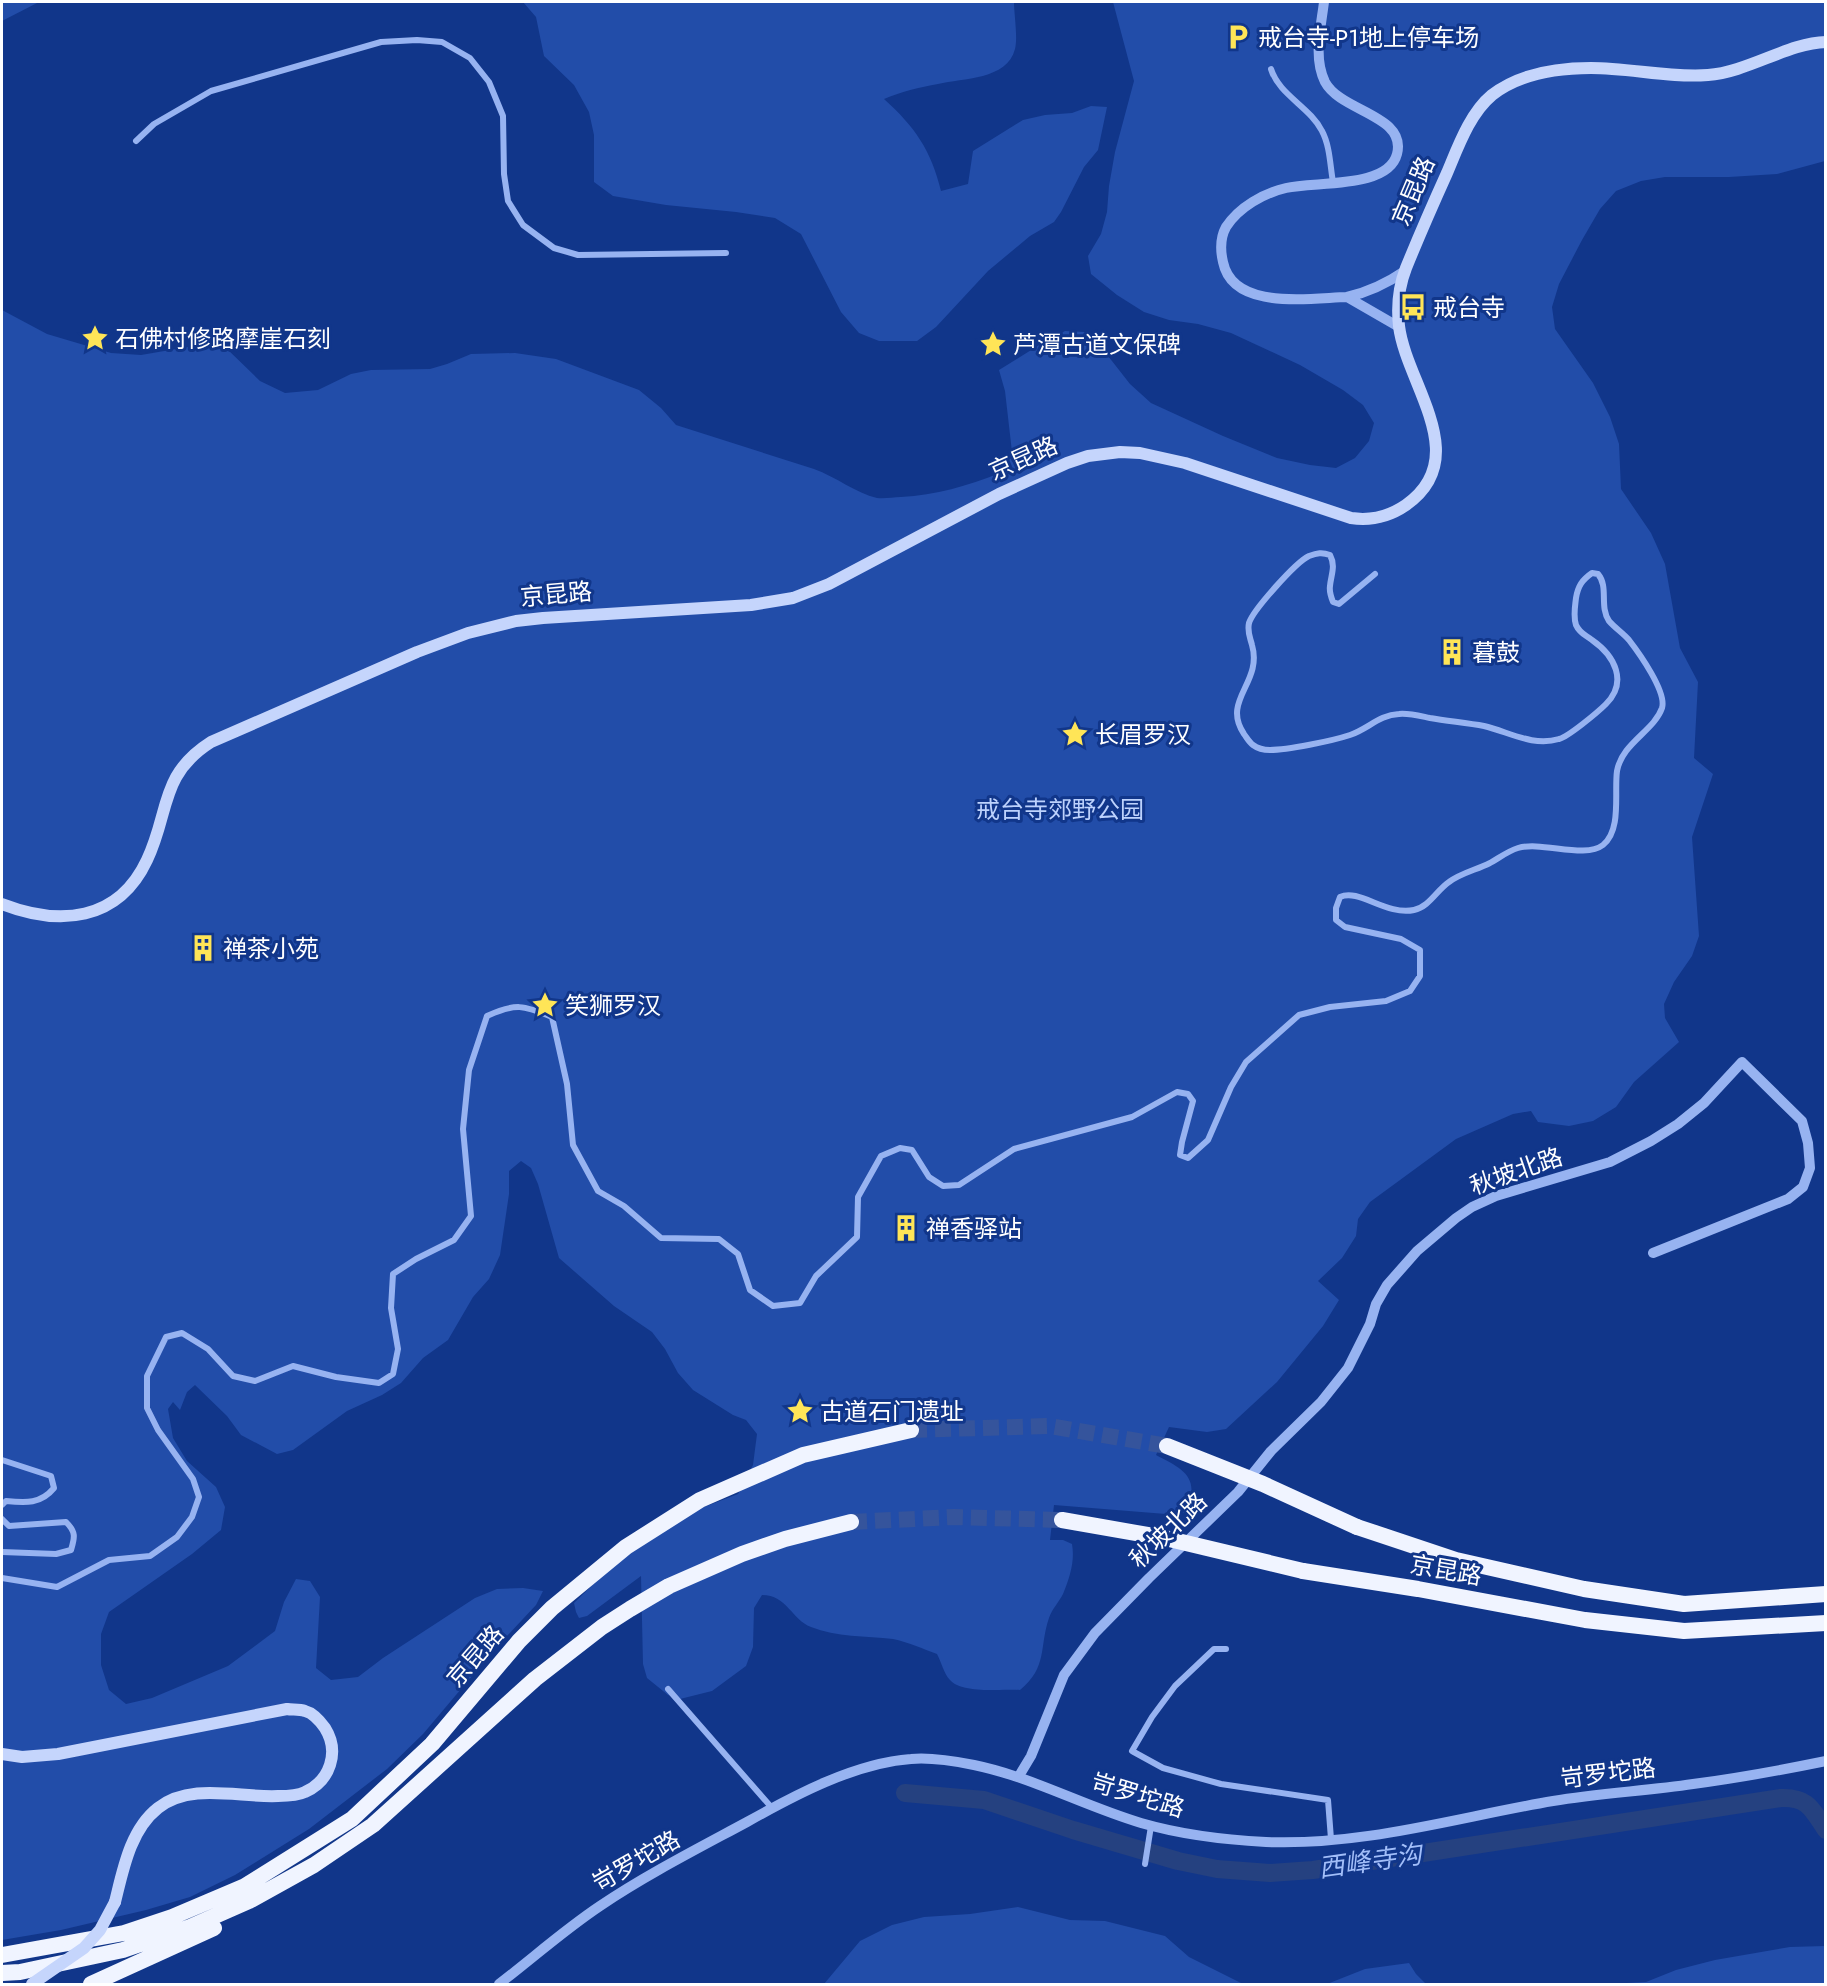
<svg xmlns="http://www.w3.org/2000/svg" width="1827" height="1986" viewBox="0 0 1827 1986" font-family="Jost,'Noto Sans SC',sans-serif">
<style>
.green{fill:#224da9}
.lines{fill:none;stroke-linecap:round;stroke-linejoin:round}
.river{stroke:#254180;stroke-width:18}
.trunk-tunnel{stroke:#35549c;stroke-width:16;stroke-dasharray:16 8;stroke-linecap:butt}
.minor{stroke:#97b3f1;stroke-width:6}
.tertiary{stroke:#97b3f1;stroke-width:10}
.secondary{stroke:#c5d5fc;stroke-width:12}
.trunk{stroke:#f0f4ff;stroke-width:16}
.secondary-bridge{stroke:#c5d5fc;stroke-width:12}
.trunk-bridge{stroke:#f0f4ff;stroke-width:16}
.labels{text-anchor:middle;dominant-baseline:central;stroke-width:6;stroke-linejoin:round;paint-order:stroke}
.poi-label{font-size:24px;fill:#fff;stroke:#11368a;text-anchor:start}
.street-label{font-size:24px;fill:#fff;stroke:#11368a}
.park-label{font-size:24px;fill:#bdd2fd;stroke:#11368a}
.water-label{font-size:26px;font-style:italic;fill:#a2bef9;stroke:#11368a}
</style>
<rect width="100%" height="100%" fill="#11368a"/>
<path class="green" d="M 2,2 L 39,2 L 2,21 Z
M 523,2 L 1014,2 C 1014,14 1018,37 1015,49 C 1007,80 963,78 938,84 C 920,87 900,92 884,99 C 915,127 931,150 941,191 L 968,184 L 973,151 L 1023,120 L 1045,115 L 1072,113 L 1091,106 L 1107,107 L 1098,150 L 1084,167 L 1061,212 L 1054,222 L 1030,236 L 988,271 L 936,327 L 917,341 L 879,341 L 859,333 L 841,312 L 801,234 L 775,218 L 736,212 L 666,205 L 613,196 L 594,182 L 594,135 L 589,112 L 574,85 L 544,56 L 536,17 Z
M 1113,2 L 1825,2 L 1825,161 L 1777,174 L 1729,177 L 1665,177 L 1641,181 L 1616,191 L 1600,209 L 1582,240 L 1559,284 L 1552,307 L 1555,329 L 1593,383 L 1610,417 L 1619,444 L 1621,489 L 1651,533 L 1665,564 L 1680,648 L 1698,682 L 1694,758 L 1713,774 L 1692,837 L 1699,936 L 1692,956 L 1674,982 L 1664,1004 L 1665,1018 L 1679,1042 L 1634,1082 L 1616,1107 L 1593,1121 L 1569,1126 L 1538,1122 L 1531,1111 L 1513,1114 L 1456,1139 L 1370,1202 L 1358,1219 L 1356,1236 L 1342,1258 L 1318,1281 L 1339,1300 L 1323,1326 L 1277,1382 L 1226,1429 L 1207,1432 L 1169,1427 L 1156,1455 C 1183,1469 1203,1478 1184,1513 L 1166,1514 L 1054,1505 L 1050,1540 L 1063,1540 L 1072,1544 C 1075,1561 1070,1577 1063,1594 C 1059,1602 1052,1609 1049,1618 C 1039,1647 1048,1667 1020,1690 C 1003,1689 962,1694 950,1680 C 944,1674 941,1661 937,1654 C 923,1649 908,1642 893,1639 C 866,1636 836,1637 811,1627 C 792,1620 787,1595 762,1595 L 754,1608 L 753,1647 L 746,1666 L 712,1691 L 680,1699 L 668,1695 L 647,1678 L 643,1664 L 641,1576 L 587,1616 L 579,1618 L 576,1612 L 574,1603 L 613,1565 L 696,1510 L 738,1494 L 753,1465 L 757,1434 L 746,1420 L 733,1415 L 693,1390 L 678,1373 L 665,1349 L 652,1332 L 614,1306 L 559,1258 L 538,1184 L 531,1168 L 521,1161 L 509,1171 L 509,1194 L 500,1255 L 489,1279 L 473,1297 L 448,1340 L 423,1358 L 401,1383 L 382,1395 L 347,1411 L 293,1450 L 277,1454 L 241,1435 L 227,1416 L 195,1385 L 187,1392 L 180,1410 L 173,1402 L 168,1409 L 173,1438 L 187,1461 L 216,1487 L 225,1507 L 221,1530 L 192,1554 L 109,1612 L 101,1634 L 101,1665 L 109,1690 L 126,1704 L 152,1698 L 228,1666 L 275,1631 L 284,1602 L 296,1579 L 310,1581 L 320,1597 L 316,1668 L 331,1680 L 358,1677 L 383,1658 L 475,1598 L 497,1589 L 523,1588 L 543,1591 L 536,1605 L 494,1650 L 423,1734 L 387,1769 L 309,1829 L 235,1875 L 190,1897 L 146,1910 L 61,1930 L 2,1940 L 2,310 L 47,334 L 111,353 L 141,355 L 205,344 L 226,348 L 260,381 L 285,393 L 318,390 L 351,374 L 371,370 L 430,369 L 447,364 L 471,354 L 515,353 L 556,359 L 639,390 L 661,408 L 676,425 L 814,469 C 836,477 856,493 877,498 C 885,499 893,497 901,497 C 936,495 967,486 1000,473 L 1012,452 L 1005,391 L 999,370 L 1044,342 L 1065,331 L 1085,332 L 1101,347 L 1130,384 L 1151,403 L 1223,436 L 1277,458 L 1310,465 L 1336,468 L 1355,458 L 1369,441 L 1374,423 L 1363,405 L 1343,390 L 1300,365 L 1231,333 L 1198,324 L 1169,320 L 1144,312 L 1117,295 L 1091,274 L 1088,256 L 1101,234 L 1107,212 L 1109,186 L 1115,152 L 1134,81 Z
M 1018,1907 L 1070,1920 L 1105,1921 L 1165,1936 L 1189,1957 L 1243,1984 L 824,1984 L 860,1941 L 892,1925 L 924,1917 L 970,1914 Z
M 1825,1946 L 1825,1984 L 1607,1984 L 1646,1982 L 1676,1970 L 1715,1960 L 1790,1947 Z
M 1409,1963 L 1416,1974 L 1426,1984 L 1327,1984 L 1365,1969 Z"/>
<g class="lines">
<path class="river" d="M 905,1793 L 984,1800 L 1073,1830 L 1178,1861 L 1217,1869 L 1270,1873 L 1313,1870 L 1781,1798 C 1808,1797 1812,1809 1826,1830"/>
<path class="trunk-tunnel" d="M 911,1430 L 1050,1426 L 1167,1446
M 851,1522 L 954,1517 L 1062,1520"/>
<path class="minor" d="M 1271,69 C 1279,95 1310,107 1322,131 C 1330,146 1330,165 1333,182
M 136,141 L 154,124 L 211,91 L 381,42 L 417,40 L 442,42 L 470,58 L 489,82 L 503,116 L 504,174 L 508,201 L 523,225 L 554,248 L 578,255 L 726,253
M 2,1460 L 51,1476 L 54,1488 C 41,1504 26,1503 6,1501 L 2,1505
M 2,1519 L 9,1526 L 66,1522 C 76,1532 75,1537 71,1550 L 56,1554 L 2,1552
M 2,1578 L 57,1587 L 109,1560 L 150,1556 L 177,1537 L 192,1517 L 199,1497 L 193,1479 L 158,1430 L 147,1408 L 147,1376 L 166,1337 L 182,1333 L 208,1349 L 233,1376 L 255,1381 L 293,1366 L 336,1377 L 379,1383 L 393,1374 L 398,1349 L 391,1308 L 393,1274 L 416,1259 L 454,1240 L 471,1216 L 463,1129 L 469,1070 L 487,1016 C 515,1003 524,1005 552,1017 L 567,1084 L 573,1145 L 598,1191 L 624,1206 L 661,1238 L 719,1239 L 738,1254 L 750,1290 L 773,1306 L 800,1303 L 816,1276 L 857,1237 L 858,1197 L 881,1156 L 900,1148 L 912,1150 L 929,1177 L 943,1186 L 959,1185 L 1014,1149 L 1132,1117 L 1177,1092 L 1188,1094 L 1193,1101 L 1182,1142 L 1180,1155 L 1188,1158 L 1208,1140 L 1231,1087 L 1246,1062 L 1299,1015 L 1330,1007 L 1386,1001 L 1410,991 L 1420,976 L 1420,950 L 1401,939 L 1345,927 L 1336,920 L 1336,908 L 1340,897 C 1359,888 1386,916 1414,910 C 1429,907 1437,890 1449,882 C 1461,873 1476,870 1490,863 C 1499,858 1508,851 1518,848 C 1542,841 1585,859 1603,845 C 1622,830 1614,792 1617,771 C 1622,743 1654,731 1662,708 C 1667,692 1639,653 1629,640 C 1623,633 1615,628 1609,621 C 1599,606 1609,587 1598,574 L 1592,573 C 1582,580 1578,586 1576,598 C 1575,607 1573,616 1576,625 C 1580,634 1586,635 1592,640 C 1615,656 1628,682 1606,704 C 1598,712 1568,737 1559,739 C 1533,747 1509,732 1484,726 C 1467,723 1448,721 1430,718 C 1420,716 1409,713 1399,714 C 1379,715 1368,729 1350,735 C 1332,741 1287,750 1270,750 C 1264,750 1257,748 1253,745 C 1249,742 1247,738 1244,734 C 1221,700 1263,683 1252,645 C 1250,637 1247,632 1249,623 C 1253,610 1296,562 1309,556 C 1317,553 1322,552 1330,555 C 1336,566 1331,575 1330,586 C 1329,592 1331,597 1333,602 L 1339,604 L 1375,574
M 1226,1649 L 1214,1649 L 1175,1686 L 1152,1717 L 1132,1751 L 1163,1768 L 1221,1784 L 1328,1800 L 1331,1839
M 668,1689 L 772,1808
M 1145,1864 L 1151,1826"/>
<path class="tertiary" d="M 1324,2 C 1321,27 1313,58 1325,82 C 1341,112 1407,115 1397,154 C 1388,189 1316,181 1286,188 C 1264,193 1239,207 1226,227 C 1220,238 1220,249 1223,262 C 1233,311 1310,298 1347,297
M 1399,327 L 1347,297 C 1369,292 1386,284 1405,271
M 1019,1776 L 1031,1756 L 1064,1675 L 1095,1633 L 1149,1578 L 1238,1492 L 1271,1451 L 1321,1402 L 1348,1368 L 1370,1324 L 1376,1304 L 1387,1285 L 1417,1251 L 1456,1218 L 1472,1207 L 1496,1196 L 1610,1162 L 1651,1141 L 1678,1124 L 1704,1103 L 1742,1062 L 1802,1121 L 1808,1143 L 1810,1168 L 1803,1187 L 1788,1199 L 1653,1253
M 499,1984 C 533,1958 564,1930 600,1906 C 646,1875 697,1849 747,1822 C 795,1795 855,1763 911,1759 C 931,1757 954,1761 974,1765 C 1032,1777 1084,1806 1141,1823 C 1179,1834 1227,1840 1266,1842 C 1364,1846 1458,1817 1553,1801 C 1599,1793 1646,1791 1693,1784 C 1738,1778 1782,1770 1826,1761"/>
<path class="secondary" d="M 2,904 C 59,926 118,922 147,860 C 170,812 159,775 211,742 L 417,652 L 468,633 L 516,621 L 543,618 L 751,605 L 793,598 L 829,584 L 999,494 L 1067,463 L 1088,456 L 1120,452 L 1140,453 L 1185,463 L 1351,518 C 1371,521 1390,516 1406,505 C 1474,457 1406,384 1399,326 C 1397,308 1399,286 1406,268 C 1419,236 1433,204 1447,173 C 1458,147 1470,113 1492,95 C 1519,74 1558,68 1591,68 C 1630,68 1669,78 1708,75 C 1748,72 1788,43 1826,42
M 2,1754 L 22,1757 L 58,1754 L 287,1709 C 292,1710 299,1709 305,1711 C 313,1713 320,1721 325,1728 C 340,1752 330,1781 305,1792 C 297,1796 286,1796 278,1796 C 239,1798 191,1782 158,1808 C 130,1830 123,1870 115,1902"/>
<path class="trunk" d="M 1357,1527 L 1456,1560 L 1584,1589 L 1684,1604 L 1826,1594
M 1303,1571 L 1418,1589 L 1585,1620 L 1684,1631 L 1826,1623
M 2,1955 L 124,1933 L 172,1917 L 245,1886 L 352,1819 L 432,1744 L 519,1641 L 552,1608 L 626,1547 L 700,1500 L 803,1455 L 911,1430
M 2,1973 L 20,1972 L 123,1950 L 190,1927 L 249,1901 L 314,1865 L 373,1825 L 535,1679 L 602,1627 L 630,1609 L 669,1586 L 742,1554 L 785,1539 L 851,1522
M 91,1984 L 214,1928"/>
<path class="secondary-bridge" d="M 32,1984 L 84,1948 L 100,1930 L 115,1902"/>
<path class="trunk-bridge" d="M 1167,1446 L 1263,1484 L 1357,1527
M 1062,1520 L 1165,1538 L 1303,1571"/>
</g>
<defs>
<symbol id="parking-bare" viewBox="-9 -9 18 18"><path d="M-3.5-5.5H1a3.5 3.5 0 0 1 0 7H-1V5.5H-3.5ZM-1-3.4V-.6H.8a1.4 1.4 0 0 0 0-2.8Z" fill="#ffe557" stroke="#11368a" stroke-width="2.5" paint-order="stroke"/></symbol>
<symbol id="bus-bare" viewBox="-9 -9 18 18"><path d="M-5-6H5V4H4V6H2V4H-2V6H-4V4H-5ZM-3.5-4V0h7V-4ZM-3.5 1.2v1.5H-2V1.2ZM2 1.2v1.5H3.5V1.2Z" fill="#ffe557" stroke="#11368a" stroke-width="2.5" paint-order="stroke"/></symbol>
<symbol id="sight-bare" viewBox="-9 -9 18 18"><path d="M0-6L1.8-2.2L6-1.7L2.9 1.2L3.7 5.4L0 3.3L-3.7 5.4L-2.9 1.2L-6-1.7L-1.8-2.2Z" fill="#ffe557" stroke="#11368a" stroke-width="2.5" paint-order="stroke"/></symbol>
<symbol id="building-bare" viewBox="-9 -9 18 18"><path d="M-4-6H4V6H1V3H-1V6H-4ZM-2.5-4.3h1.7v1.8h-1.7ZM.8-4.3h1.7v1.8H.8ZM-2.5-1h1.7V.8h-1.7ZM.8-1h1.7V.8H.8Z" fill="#ffe557" stroke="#11368a" stroke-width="2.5" paint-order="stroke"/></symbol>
</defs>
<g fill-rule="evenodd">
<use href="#parking-bare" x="1219" y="18" width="38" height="38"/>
<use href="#bus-bare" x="1394" y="288" width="38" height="38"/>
<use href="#sight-bare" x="76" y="319" width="38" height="38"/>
<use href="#sight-bare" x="974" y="325" width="38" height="38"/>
<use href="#building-bare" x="1433" y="633" width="38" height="38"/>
<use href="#sight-bare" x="1056" y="715" width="38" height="38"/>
<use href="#building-bare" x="184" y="929" width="38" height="38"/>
<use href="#sight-bare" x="526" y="986" width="38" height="38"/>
<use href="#building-bare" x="887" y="1209" width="38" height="38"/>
<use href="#sight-bare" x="781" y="1392" width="38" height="38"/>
</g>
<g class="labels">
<g class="poi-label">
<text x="1258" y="37">戒台寺-P1地上停车场</text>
<text x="1433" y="307">戒台寺</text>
<text x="115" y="338">石佛村修路摩崖石刻</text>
<text x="1013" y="344">芦潭古道文保碑</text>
<text x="1472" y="652">暮鼓</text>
<text x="1095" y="734">长眉罗汉</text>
<text x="223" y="948">禅茶小苑</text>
<text x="565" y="1005">笑狮罗汉</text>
<text x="926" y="1228">禅香驿站</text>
<text x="820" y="1411">古道石门遗址</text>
</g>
<g class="street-label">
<text transform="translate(1413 191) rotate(-67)">京昆路</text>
<text transform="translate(1023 458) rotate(-24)">京昆路</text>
<text transform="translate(556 594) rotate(-5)">京昆路</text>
<text transform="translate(1516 1171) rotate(-19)">秋坡北路</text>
<text transform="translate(1168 1530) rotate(-44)">秋坡北路</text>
<text transform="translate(1446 1570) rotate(10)">京昆路</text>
<text transform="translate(475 1656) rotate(-49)">京昆路</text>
<text transform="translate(1608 1773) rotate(-7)">岢罗坨路</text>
<text transform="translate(1138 1795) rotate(17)">岢罗坨路</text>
<text transform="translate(636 1861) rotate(-30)">岢罗坨路</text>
</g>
<g class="park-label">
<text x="1060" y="809">戒台寺郊野公园</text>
</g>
<g class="water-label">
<text transform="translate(1370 1861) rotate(-8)">西峰寺沟</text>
</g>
</g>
<rect width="1827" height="1986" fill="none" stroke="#ffffff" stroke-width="6"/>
</svg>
